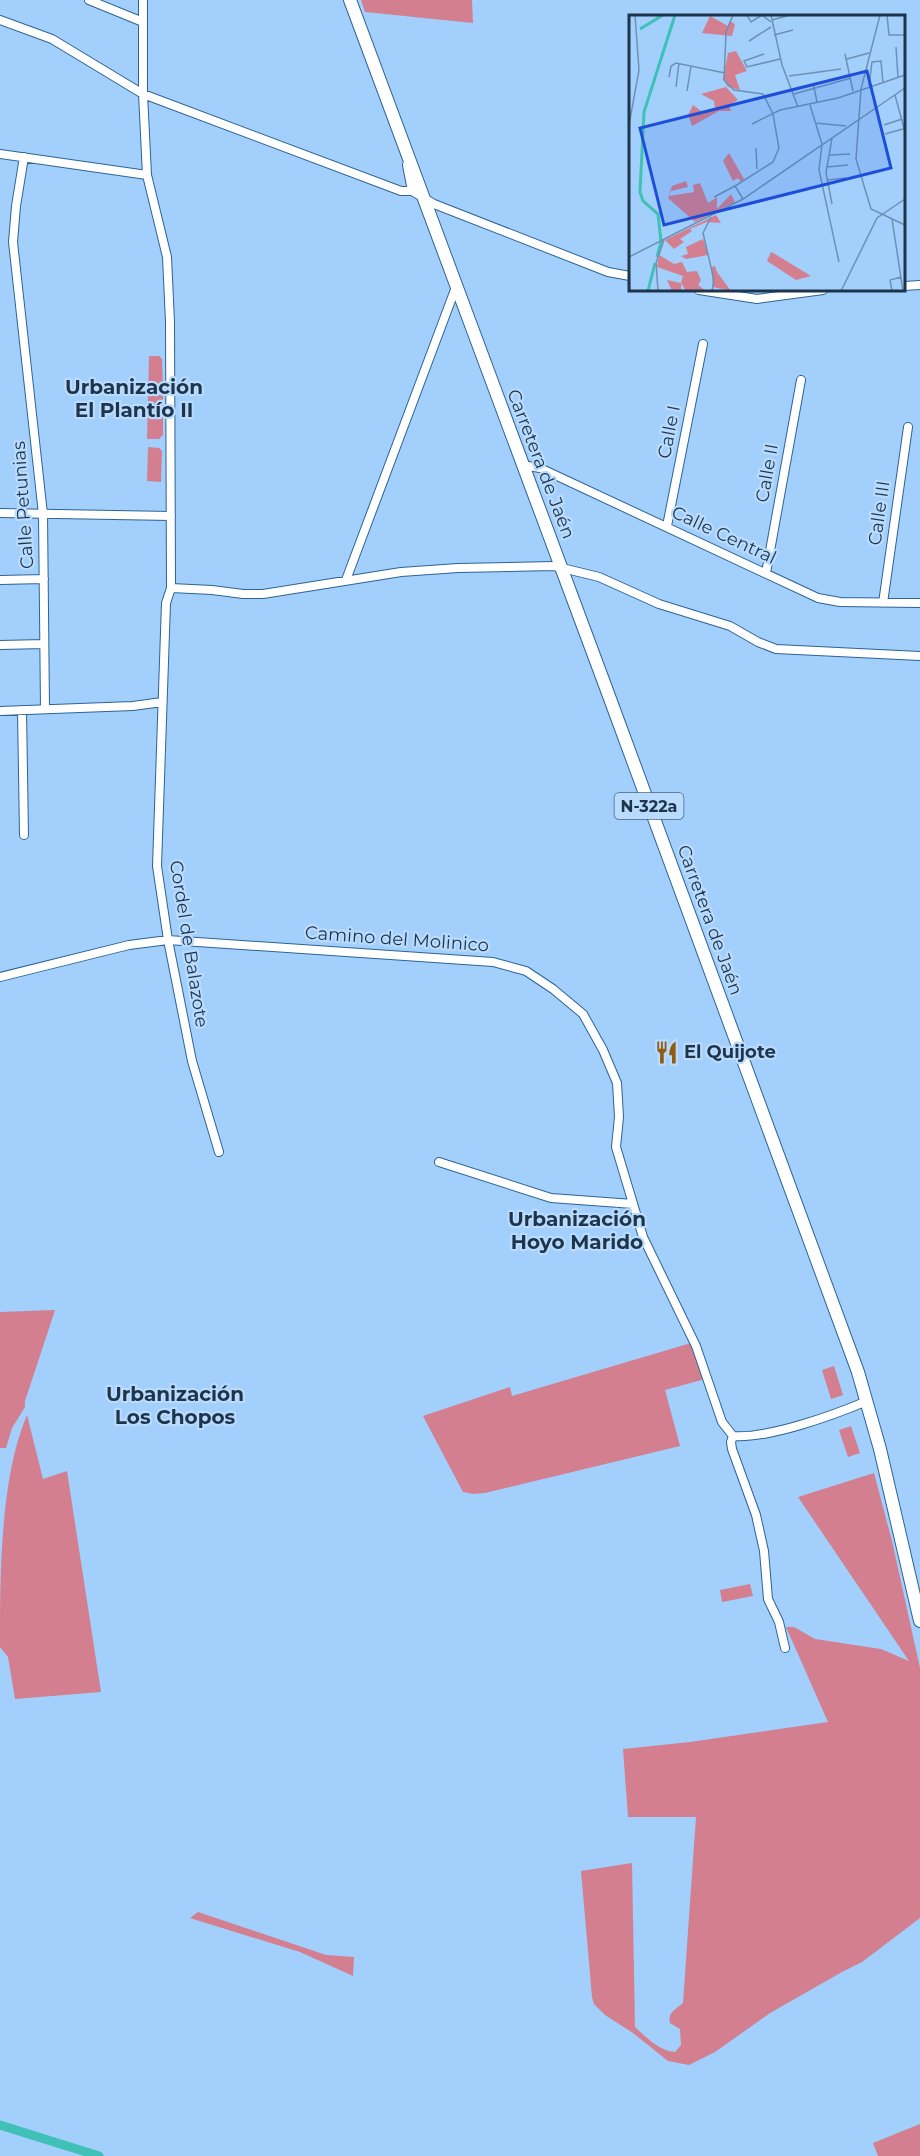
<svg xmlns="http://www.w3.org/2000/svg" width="920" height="2156" viewBox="0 0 920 2156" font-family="Montserrat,sans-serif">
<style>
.green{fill:#d37f8f}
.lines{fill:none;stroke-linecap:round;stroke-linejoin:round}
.canal{stroke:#3fc1b7;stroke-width:9}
.minor-casing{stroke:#2c6495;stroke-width:10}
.highway-casing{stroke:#2c6495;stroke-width:14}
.minor{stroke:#fff;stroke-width:8}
.highway{stroke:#fff;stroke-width:12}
.labels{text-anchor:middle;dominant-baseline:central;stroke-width:4.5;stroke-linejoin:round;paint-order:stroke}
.shield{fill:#b9dbfd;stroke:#4c6680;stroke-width:1.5}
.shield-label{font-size:16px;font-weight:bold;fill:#1d344a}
.street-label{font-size:18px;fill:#1d344a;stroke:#b9dbfd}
.poi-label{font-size:18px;font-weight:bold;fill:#1d344a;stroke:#b9dbfd;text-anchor:start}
.neighbourhood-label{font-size:20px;font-weight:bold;fill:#1d344a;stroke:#b9dbfd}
.inset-river{fill:none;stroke:#3fc1b7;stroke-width:3}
.inset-road{fill:none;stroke:#6d91b5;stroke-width:1.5}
.view{fill:#1d4ed8;fill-opacity:0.15;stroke:#1d4ed8;stroke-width:3}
.inset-edge{fill:none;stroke:#1d344a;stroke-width:3}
</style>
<rect width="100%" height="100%" fill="#a2cffc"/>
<path class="green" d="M 361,0 L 472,0 L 473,23 L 365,12 Z
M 149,356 L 159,356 L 162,359 L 163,386 L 155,386 L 155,395 L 163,395 L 163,435 L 159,439 L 147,439 Z
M 148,447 L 159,448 L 162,451 L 161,482 L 147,481 Z
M 55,1310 L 25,1401 L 25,1407 L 12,1428 L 6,1448 L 0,1448 L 0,1312 Z
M 691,1343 L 705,1379 L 665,1390 L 680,1446 L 485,1493 L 473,1494 L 463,1492 L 423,1416 L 510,1387 L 512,1396 Z
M 834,1366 L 843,1395 L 831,1399 L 822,1370 Z
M 27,1415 L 43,1479 L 67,1471 L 101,1692 L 15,1699 L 8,1657 L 0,1647 C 0,1575 0,1478 27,1415 Z
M 851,1426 L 860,1453 L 848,1457 L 839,1430 Z
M 874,1473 L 892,1541 L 920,1668 L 920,1918 L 862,1962 L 842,1972 L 770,2013 L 715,2052 L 689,2065 L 668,2061 L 633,2033 L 605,2015 L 594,2004 L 592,1997 L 581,1871 L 632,1863 L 635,2027 C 646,2037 659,2051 675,2052 L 681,2045 L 680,2029 L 670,2023 C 667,2013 676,2009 683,2003 L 696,1817 L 628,1817 L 623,1749 L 690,1742 L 828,1722 L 786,1627 L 794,1627 L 815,1639 L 881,1649 L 909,1661 L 798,1497 Z
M 750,1584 L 753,1596 L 722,1602 L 720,1590 Z
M 198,1912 L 326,1955 L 354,1957 L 353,1976 L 300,1952 L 190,1918 Z
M 920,2124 L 920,2156 L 878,2156 L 873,2143 Z"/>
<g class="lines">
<path class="canal" d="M 0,2125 L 99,2156"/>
<defs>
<path id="minor" d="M 89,0 L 143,22
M 143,0 L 143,94 L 147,175 L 167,257 L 170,322 L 171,588 L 166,603 L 157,866 L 168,940 L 192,1061 L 219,1152
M 0,20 L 52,39 L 143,94 L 401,191 L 412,191 L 434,204 L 608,272 L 630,276
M 0,154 L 147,175
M 24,157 L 16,206 L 13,242 L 43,514 L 45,709
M 407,165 L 412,191
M 904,286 L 920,285
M 699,290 L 757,299 L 823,290
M 522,465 L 540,468 L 818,598 L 840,602 L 920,603
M 0,513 L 171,516
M 667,526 L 703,344
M 766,573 L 801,380
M 0,580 L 44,579
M 346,580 L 456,287
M 171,588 L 212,590 L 243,594 L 263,594 L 401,572 L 458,568 L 554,566 L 599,577 L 659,604 L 730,626 L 758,642 L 776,649 L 920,656
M 883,603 L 908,427
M 0,645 L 44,644
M 22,710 L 24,835
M 0,711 L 133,706 L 162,702
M 0,977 L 129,945 L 168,940 L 493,962 L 526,971 L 553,989 L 583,1014 L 603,1050 L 617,1083 L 619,1117 L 616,1147 L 643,1237 L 696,1346 L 722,1422 L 733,1436 C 768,1439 834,1415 867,1401
M 439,1162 L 551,1198 L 633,1204
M 733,1436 L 731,1442 L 732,1449 L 756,1515 L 764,1551 L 768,1599 L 779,1622 L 785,1648"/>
<path id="highway" d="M 350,0 L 609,696 L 858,1372 L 880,1449 L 920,1621"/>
</defs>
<use href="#minor" class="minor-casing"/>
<use href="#highway" class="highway-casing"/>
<use href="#minor" class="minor"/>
<use href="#highway" class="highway"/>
</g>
<defs>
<symbol id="restaurant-bare" viewBox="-9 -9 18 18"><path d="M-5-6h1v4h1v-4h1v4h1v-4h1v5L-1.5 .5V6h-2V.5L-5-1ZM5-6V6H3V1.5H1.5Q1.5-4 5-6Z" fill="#915c11" stroke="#b9dbfd" stroke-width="2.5" paint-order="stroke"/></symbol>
</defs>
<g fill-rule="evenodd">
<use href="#restaurant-bare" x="650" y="1036" width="33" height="33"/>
</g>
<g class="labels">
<rect class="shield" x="614.5" y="793" width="69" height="26" rx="4.5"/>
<g class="shield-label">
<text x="649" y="806">N-322a</text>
</g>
<g class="street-label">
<text transform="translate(669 432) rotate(-79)">Calle I</text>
<text transform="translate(541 464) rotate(69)">Carretera de Jaén</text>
<text transform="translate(767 473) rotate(-80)">Calle II</text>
<text transform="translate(23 505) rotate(-94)">Calle Petunias</text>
<text transform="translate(879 513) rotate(-82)">Calle III</text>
<text transform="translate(724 535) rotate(25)">Calle Central</text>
<text transform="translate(710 920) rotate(70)">Carretera de Jaén</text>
<text transform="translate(397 939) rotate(4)">Camino del Molinico</text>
<text transform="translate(189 944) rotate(81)">Cordel de Balazote</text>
</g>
<g class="poi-label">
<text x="684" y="1052">El Quijote</text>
</g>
<g class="neighbourhood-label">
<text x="134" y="387">Urbanización<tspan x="134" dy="23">El Plantío II</tspan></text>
<text x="577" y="1219">Urbanización<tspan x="577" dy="23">Hoyo Marido</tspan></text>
<text x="175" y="1394">Urbanización<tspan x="175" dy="23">Los Chopos</tspan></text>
</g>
</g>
<g transform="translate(629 15)">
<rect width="276" height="276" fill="#a2cffc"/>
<path d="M 81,1 L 99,11 L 101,6 L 106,9 L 103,21 L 73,18 ZM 107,36 L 118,56 L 106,60 L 111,75 L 99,72 L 94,64 L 99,38 ZM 97,72 L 109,85 L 100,90 L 102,96 L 90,96 L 63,111 L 60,102 L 65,99 L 59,100 L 64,90 L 72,96 L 86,95 L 85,86 L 72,79 ZM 100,138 L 115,164 L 112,167 L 109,163 L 104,166 L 94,146 ZM 57,166 L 59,172 L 42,176 L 40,181 L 65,177 L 64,170 L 71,168 L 79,188 L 88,182 L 88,194 L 102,179 L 106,187 L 66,207 L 39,183 L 43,171 ZM 87,200 L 92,208 L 78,207 L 61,214 L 63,216 L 51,224 L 55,227 L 45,234 L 36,225 ZM 74,224 L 79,240 L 57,244 L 52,241 L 59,239 L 57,232 ZM 142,237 L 146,239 L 182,261 L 167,265 L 138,246 ZM 30,240 L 45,249 L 53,247 L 58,257 L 68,256 L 72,265 L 69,270 L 77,276 L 57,276 L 52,268 L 52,276 L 43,276 L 38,265 L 52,268 L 54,261 L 28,252 ZM 86,251 L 88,257 L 102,276 L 84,272 L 82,252 Z" fill="#d37f8f"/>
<path class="inset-river" d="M 11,14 L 34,0M 28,242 L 32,227 L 29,199 L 14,186 L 11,177 L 15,97 L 46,0M 19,276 L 26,248"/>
<path class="inset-road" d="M 104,0 L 97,17 L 95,65 L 105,75 L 134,79 L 144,99 L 150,133 L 144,147 L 106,171 L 114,184M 118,0 L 122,7 L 133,0 L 142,7M 142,0 L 153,50 L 169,92M 251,0 L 232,74 L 227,144 L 242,194 L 276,210M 258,0 L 260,20 L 276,20M 143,5 L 161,0M 145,20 L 164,15M 120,26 L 142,12M 267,32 L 269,63M 135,39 L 115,46 L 118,52 L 151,44M 216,39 L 224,76M 218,44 L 240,38M 160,61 L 212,54M 40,62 L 42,51 L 47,48 L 96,58M 184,68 L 188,87M 240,71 L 243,47 L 252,46 L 254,68M 47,72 L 50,48M 58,76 L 62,51M 165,79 L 222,63M 266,80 L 276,117M 181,90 L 193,129 L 190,155 L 210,247M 186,108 L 217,111M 123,109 L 151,95 L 209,83 L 276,60M 0,110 L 10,55 L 6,0M 255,110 L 273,104M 256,119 L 274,114M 203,123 L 197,158 L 203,189M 127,133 L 128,154M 201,140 L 221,139M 198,152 L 219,150M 198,165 L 217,163M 85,182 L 106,171M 82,202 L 74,218 L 85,265 L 83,276M 263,204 L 274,276M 0,242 L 114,184 L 276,73M 0,256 L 1,276M 29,276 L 27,248 L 35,225M 212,276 L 248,203 L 276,184M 263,276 L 261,265 L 272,262"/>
<path class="view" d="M 238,56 L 262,153 L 35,210 L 11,113 Z"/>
<rect width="276" height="276" class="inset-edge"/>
</g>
</svg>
